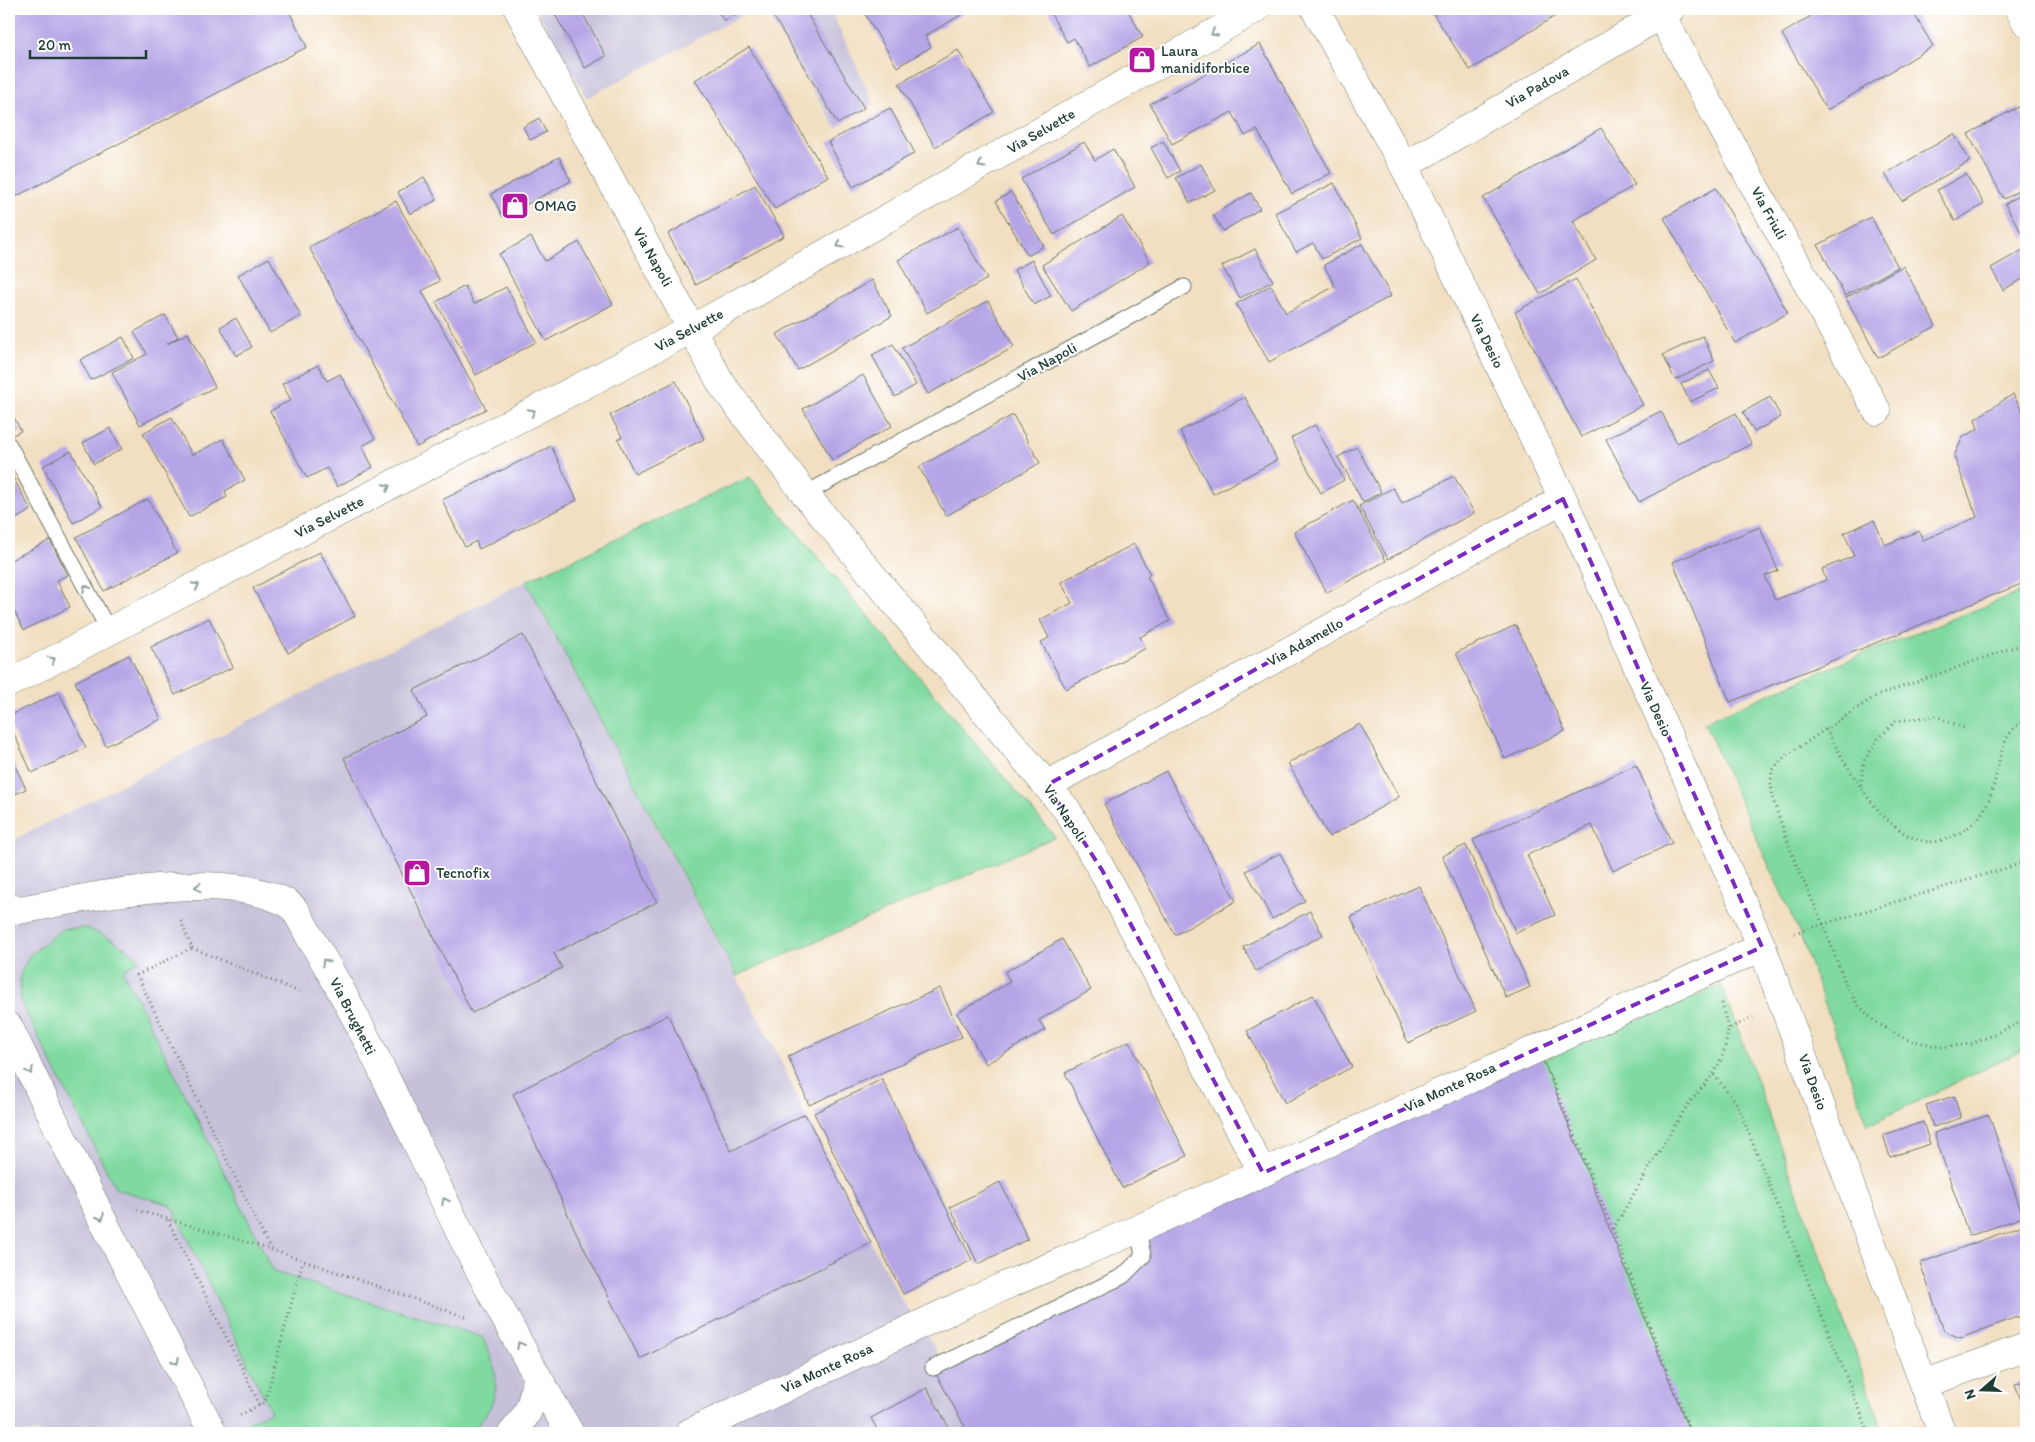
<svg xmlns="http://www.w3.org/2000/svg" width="2035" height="1442" viewBox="0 0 2035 1442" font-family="Itim,sans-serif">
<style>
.industrial{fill:#c6c0d9}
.green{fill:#80daa0;stroke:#508c6a}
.building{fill:#b5a4e6}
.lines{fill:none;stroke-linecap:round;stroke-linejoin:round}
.service-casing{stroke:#697665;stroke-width:17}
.minor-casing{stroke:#697665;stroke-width:29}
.tertiary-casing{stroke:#697665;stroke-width:29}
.path{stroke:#697665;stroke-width:3;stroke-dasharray:1 4;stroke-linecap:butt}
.service{stroke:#fff;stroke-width:15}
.minor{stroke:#fff;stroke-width:28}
.tertiary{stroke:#fff;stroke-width:28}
.oneway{stroke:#8f9e9a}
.marked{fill:none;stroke:#7b2cbf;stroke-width:4;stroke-dasharray:10 6;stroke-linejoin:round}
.labels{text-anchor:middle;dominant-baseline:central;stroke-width:4;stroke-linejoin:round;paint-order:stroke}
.poi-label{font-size:15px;fill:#1f3d34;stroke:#fff;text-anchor:start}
.street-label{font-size:15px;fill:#1f3d34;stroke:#fff}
</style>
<rect width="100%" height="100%" fill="#fff"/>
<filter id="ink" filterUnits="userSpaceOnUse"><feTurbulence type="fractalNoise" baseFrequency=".02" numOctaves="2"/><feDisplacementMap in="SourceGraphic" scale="10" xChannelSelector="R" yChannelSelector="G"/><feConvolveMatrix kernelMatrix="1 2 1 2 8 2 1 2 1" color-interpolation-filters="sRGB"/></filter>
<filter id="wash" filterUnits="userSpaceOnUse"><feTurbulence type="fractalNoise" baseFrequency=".0096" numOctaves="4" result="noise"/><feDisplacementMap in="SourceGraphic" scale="20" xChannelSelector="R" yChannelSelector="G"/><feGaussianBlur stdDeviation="1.12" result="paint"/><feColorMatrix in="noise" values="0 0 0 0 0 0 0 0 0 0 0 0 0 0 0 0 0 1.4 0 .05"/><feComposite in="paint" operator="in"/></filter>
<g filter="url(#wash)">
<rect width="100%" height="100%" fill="#f2dfc1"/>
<path class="industrial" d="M 536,9 L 754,9 L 587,98 Z
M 763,9 L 830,9 L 874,104 L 836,128 Z
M 526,581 L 778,1055 L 805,1114 L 871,1243 L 900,1297 L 931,1341 L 978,1433 L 9,1433 L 9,842 Z"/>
<path class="green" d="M 750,477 L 1055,837 L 737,976 L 526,581 Z
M 2026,590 L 2026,1049 L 1868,1125 L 1799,932 L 1704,722 L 1858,656 Z
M 87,928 L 113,940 L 140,959 L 123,971 L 274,1272 L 482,1337 C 502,1375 502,1403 470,1433 L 243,1433 L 239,1425 L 271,1412 L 171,1205 L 116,1189 L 21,1003 L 20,975 L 29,956 L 62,929 Z
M 1722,985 L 1884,1433 L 1667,1433 L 1527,1066 Z"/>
<g id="blocks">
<path class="building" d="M 9,9 L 288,9 L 307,47 L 9,200 Z
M 552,9 L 580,9 L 606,56 L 585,68 Z
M 717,9 L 746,9 L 724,21 Z
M 769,9 L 804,9 L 864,108 L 838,124 Z
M 862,9 L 971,9 L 925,36 L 931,47 L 897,67 Z
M 1048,9 L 1127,9 L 1143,37 L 1090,67 L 1074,38 L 1067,42 Z
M 1430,9 L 1566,9 L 1470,70 Z
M 1822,9 L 1911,9 L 1933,46 L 1827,110 L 1782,34 Z
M 1260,44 L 1331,173 L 1292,194 L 1257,130 L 1245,136 L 1232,112 L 1172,144 L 1150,104 Z
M 749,47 L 828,176 L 775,209 L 695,80 Z
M 958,50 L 994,112 L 935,147 L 899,84 Z
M 2018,107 L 2026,122 L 2026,186 L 2004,199 L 1968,134 Z
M 890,108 L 915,153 L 853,187 L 828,142 Z
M 539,118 L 546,132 L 530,140 L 523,127 Z
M 1601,128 L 1635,185 L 1573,221 L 1596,260 L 1540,294 L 1483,198 Z
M 1954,134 L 1970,161 L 1902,201 L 1885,174 Z
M 1163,141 L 1180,171 L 1168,178 L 1151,148 Z
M 1084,142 L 1095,160 L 1113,149 L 1135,187 L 1054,235 L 1021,179 Z
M 559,157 L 571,181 L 503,217 L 491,194 Z
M 1201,164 L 1215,190 L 1190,203 L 1176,178 Z
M 1966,174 L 1984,204 L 1955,221 L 1937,190 Z
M 424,177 L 437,200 L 410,214 L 398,192 Z
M 1334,183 L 1362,238 L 1322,259 L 1313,243 L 1296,252 L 1275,213 Z
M 755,185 L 784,236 L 696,285 L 668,234 Z
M 1716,188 L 1788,313 L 1735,343 L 1664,218 Z
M 2026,191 L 2026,241 L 2005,204 Z
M 1011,192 L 1044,246 L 1028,256 L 996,201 Z
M 1251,193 L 1260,209 L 1223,231 L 1213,215 Z
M 396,201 L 440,281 L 422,291 L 486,409 L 417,447 L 309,247 Z
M 1122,216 L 1150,262 L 1071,311 L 1042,265 Z
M 1871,217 L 1898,267 L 1845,296 L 1818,245 Z
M 958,227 L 987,279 L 927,313 L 898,260 Z
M 531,237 L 545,261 L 579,242 L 613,304 L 546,341 L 499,254 Z
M 1362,244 L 1391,296 L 1269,362 L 1236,304 L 1271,285 L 1286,313 L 1335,286 L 1324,265 Z
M 2026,248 L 2026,277 L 2003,290 L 1991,268 Z
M 1255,249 L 1273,281 L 1240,298 L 1222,266 Z
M 269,258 L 301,316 L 270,333 L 238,275 Z
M 1032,260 L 1051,296 L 1034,305 L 1014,270 Z
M 1903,266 L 1936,326 L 1878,358 L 1846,298 Z
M 1576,279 L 1643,405 L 1581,437 L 1515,312 Z
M 872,280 L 892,316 L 798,370 L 777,334 Z
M 465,286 L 474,304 L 506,287 L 536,342 L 476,375 L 436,302 Z
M 988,301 L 1014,347 L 928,394 L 902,348 Z
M 165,315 L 178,337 L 167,344 L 188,333 L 215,387 L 140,425 L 112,372 L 147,354 L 134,332 Z
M 236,318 L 252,347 L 236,356 L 220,327 Z
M 1703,336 L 1714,361 L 1675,380 L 1663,355 Z
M 123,337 L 134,358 L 91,380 L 80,360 Z
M 893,344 L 916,385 L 895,397 L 872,355 Z
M 318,365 L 327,381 L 340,374 L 375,439 L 362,446 L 373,467 L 337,487 L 327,468 L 307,478 L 270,411 L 291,400 L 282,384 Z
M 1709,370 L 1719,388 L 1690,402 L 1681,384 Z
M 863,375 L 892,426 L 832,460 L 803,409 Z
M 676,381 L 704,439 L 635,474 L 618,439 L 622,437 L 610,415 Z
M 2013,394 L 2026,418 L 2026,582 L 1730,702 L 1673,562 L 1760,527 L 1778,571 L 1765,576 L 1775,600 L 1826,580 L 1822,569 L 1854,556 L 1844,533 L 1874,520 L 1885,545 L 1919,531 L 1923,540 L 1977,517 L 1954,456 L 1963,437 L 1978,429 L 1975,419 Z
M 1245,397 L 1277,460 L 1213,494 L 1180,431 Z
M 1770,397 L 1781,417 L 1754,432 L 1743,412 Z
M 9,408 L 21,431 L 9,437 Z
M 1661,411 L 1677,443 L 1736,413 L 1751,444 L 1639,502 L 1606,439 Z
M 1013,415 L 1040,463 L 946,516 L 919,467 Z
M 172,417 L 192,455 L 223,439 L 245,480 L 225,491 L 227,497 L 189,517 L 143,433 Z
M 1315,425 L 1344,480 L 1321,493 L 1291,438 Z
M 110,428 L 122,449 L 94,464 L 83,443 Z
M 551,446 L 577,500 L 479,549 L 476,541 L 465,547 L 442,500 Z
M 1357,447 L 1381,492 L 1363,502 L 1338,457 Z
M 71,451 L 102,507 L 73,523 L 43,466 Z
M 9,470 L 31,510 L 9,523 Z
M 1454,476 L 1474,513 L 1388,559 L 1359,506 L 1393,488 L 1402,503 Z
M 148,499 L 177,553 L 104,591 L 76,537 Z
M 1353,500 L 1386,561 L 1327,593 L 1294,532 Z
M 50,540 L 68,575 L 57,580 L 70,607 L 24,630 L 9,601 L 9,561 Z
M 1134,544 L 1150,574 L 1147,576 L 1170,621 L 1140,637 L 1146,648 L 1066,689 L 1041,642 L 1049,638 L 1040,620 L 1072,603 L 1061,582 Z
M 320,552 L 355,616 L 288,653 L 253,588 Z
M 209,618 L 233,667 L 175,695 L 151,647 Z
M 1516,625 L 1565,731 L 1505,759 L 1456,653 Z
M 523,635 L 657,902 L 554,953 L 562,968 L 472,1013 L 344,758 L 427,717 L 414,690 Z
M 129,655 L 161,719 L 106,746 L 75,682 Z
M 59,692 L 86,748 L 32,773 L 9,723 L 9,716 Z
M 1360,724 L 1399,797 L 1329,837 L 1288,763 Z
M 9,753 L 26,789 L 9,797 Z
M 1636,765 L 1672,843 L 1613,871 L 1592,825 L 1527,855 L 1555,915 L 1516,933 L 1473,840 Z
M 1166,771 L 1236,901 L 1175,935 L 1104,804 Z
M 1466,845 L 1530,987 L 1506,998 L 1442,856 Z
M 1280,853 L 1305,901 L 1272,919 L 1246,871 Z
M 1419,886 L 1476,1011 L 1408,1043 L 1351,917 Z
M 1310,911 L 1323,935 L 1256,971 L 1243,947 Z
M 1062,939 L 1091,990 L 1039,1020 L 1045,1030 L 986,1064 L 957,1013 L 1010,982 L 1005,972 Z
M 940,988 L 962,1037 L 809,1105 L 788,1056 Z
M 1313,995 L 1352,1067 L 1285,1103 L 1247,1031 Z
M 668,1015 L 731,1151 L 805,1114 L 871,1243 L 640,1359 L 575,1230 L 513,1094 Z
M 1129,1041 L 1187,1156 L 1122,1188 L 1065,1073 Z
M 1538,1047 L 1690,1433 L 968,1433 L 933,1368 L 1123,1276 L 1143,1256 L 1138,1229 Z
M 882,1079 L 972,1260 L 903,1294 L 814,1113 Z
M 1954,1096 L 1961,1118 L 1933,1127 L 1926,1105 Z
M 1989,1115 L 2023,1217 L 1969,1236 L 1934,1133 Z
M 1923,1122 L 1930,1144 L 1890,1157 L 1883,1135 Z
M 1000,1182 L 1028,1239 L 978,1264 L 950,1207 Z
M 2026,1224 L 2026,1314 L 1960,1338 L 1944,1331 L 1920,1263 Z
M 2026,1380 L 2026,1413 L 2015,1384 Z
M 927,1388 L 952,1433 L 879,1433 L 871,1418 Z"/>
</g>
</g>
<g filter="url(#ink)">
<use href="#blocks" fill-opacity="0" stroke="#697665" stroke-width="1"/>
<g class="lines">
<defs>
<path id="service" d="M 9,445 L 109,631
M 805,494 L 1184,287
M 933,1368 L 1123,1276 L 1143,1256 L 1138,1229"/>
<path id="minor" d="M 518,9 L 722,385 L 805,494 L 1067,810 L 1102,870 L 1263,1173
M 2019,9 L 2026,22
M 1661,15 L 1877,411
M 1404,166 L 1671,9
M 9,683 L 692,329 L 1256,9
M 1047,785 L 1563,499
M 9,908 L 19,910 C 91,897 221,867 287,903 C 297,908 305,929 311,939 C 374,1041 419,1154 474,1260 C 505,1319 537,1377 570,1433
M 9,1027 L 101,1217 L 213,1433
M 974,1299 L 1138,1229 L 1762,947
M 1924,1384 L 2026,1347
M 512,1433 C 530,1413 533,1403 536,1376
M 689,1433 L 966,1303"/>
<path id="tertiary" d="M 1315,9 L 1404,166 L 1563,499 L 1762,947 L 1942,1433"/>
</defs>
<use href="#service" class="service-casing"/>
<use href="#minor" class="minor-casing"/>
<use href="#tertiary" class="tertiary-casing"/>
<path class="path" d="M 2026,643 L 1876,696 L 1784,757 L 1772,771 L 1771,783 L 1773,800 L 1795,862 L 1823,924 L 1846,985 L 1857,1004 L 1874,1021 L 1905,1039 L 1941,1047 L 1972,1044 L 2026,1020
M 1826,729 C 1850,770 1897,868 1956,835 C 1973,826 1983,815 1990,797 C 2000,772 1997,733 2026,720
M 1861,785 L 1864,761 L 1878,739 L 1896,721 L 1936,716 L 1964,728
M 181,921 L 192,948 L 137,975 L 270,1249
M 1794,933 L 2026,862
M 192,948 L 302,993
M 1722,1003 L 1728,1029
M 1714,1075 L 1737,1104 L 1869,1433
M 1552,1080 L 1613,1230 L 1691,1433
M 137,1210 L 270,1249 L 466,1317
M 168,1220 L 260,1405
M 1613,1229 C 1636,1191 1658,1152 1682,1114 C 1704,1079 1723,1076 1728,1029 L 1753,1017
M 240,1415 L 265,1402 L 303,1260"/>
<use href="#service" class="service"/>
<use href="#minor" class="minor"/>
<use href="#tertiary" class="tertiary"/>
</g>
<defs><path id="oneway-chevron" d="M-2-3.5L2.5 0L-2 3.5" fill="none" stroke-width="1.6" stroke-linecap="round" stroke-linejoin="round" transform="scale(1.25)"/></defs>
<g class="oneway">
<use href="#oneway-chevron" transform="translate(1214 33) rotate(150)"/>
<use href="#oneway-chevron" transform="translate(981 165) rotate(150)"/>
<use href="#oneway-chevron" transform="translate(840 245) rotate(150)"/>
<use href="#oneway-chevron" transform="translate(532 412) rotate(-27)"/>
<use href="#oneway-chevron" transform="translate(387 487) rotate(-27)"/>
<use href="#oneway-chevron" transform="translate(196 586) rotate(-27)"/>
<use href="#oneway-chevron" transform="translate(86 588) rotate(-118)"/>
<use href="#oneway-chevron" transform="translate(52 660) rotate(-27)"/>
<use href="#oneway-chevron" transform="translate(198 887) rotate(-180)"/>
<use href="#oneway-chevron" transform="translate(325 962) rotate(-121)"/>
<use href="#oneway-chevron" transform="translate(30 1071) rotate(64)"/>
<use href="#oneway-chevron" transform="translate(445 1201) rotate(-116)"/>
<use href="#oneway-chevron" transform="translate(101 1217) rotate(63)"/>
<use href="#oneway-chevron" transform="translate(520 1345) rotate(-118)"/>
<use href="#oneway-chevron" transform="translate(176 1361) rotate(63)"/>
</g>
</g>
<path class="marked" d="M 1563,499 L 1762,947 L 1263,1173 L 1102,870 L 1047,785 Z"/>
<defs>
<symbol id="shop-square" viewBox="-11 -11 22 22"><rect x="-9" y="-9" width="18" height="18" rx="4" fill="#b5179e" stroke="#fff"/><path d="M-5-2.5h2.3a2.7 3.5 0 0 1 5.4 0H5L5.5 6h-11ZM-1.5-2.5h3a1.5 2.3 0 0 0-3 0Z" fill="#fff"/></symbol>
</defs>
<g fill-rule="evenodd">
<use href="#shop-square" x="1126" y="44" width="32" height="32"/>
<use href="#shop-square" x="499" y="190" width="32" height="32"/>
<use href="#shop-square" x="401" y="857" width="32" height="32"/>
</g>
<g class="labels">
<g class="poi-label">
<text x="1161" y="51">Laura<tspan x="1161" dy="17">manidiforbice</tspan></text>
<text x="534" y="206">OMAG</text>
<text x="436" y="873">Tecnofix</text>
</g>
<g class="street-label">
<text transform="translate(1537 87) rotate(-30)">Via Padova</text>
<text transform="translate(1041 131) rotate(-30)">Via Selvette</text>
<text transform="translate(1769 213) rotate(61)">Via Friuli</text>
<text transform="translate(653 257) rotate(61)">Via Napoli</text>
<text transform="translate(689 330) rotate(-28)">Via Selvette</text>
<text transform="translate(1487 341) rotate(64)">Via Desio</text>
<text transform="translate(1047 362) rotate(-29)">Via Napoli</text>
<text transform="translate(329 517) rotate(-27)">Via Selvette</text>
<text transform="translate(1305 642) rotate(-29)">Via Adamello</text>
<text transform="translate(1656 709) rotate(66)">Via Desio</text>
<text transform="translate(1065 813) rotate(56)">Via Napoli</text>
<text transform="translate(353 1016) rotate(63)">Via Brughetti</text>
<text transform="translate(1813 1082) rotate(70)">Via Desio</text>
<text transform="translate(1450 1087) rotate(-25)">Via Monte Rosa</text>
<text transform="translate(827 1368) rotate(-25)">Via Monte Rosa</text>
</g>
</g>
<rect width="2035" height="1442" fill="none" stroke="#fff" stroke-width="30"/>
<g transform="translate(1982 1390) rotate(250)" stroke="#ffffff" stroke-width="4" paint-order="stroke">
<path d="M0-4L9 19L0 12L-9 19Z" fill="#1f3d34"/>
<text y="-8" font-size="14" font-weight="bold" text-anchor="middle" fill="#1f3d34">N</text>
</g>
<path d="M30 50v8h116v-8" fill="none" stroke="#1f3d34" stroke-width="2.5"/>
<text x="38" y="50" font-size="15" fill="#1f3d34" stroke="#ffffff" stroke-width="4" paint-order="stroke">20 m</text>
</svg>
